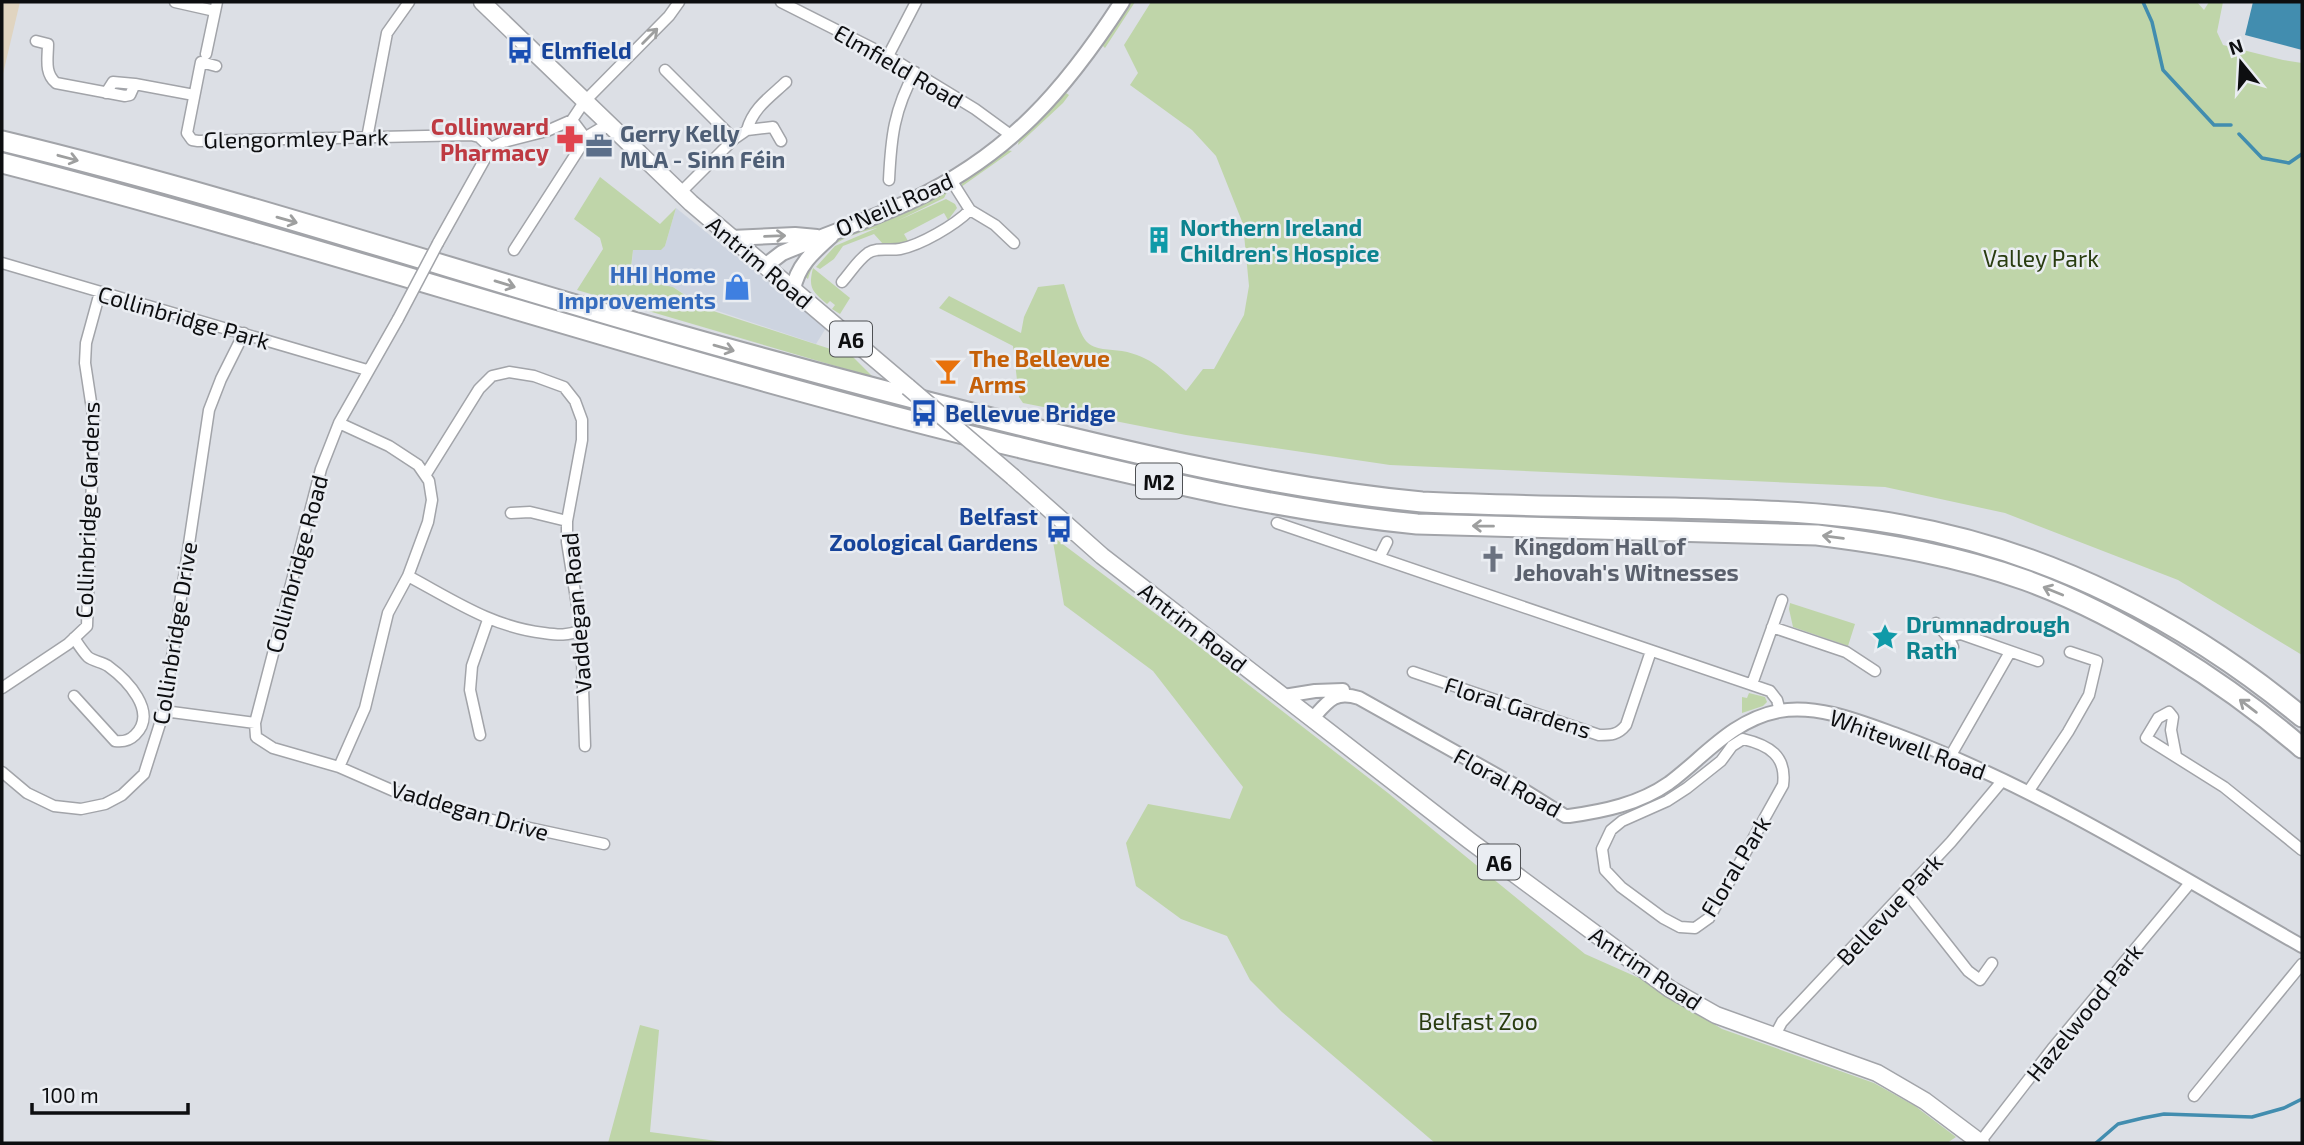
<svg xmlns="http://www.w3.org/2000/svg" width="2304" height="1145" viewBox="0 0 2304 1145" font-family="'Exo 2',sans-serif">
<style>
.built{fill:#cdd4e0}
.industrial{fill:#e0d4c0}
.green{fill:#bfd5a9}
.water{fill:#428daf}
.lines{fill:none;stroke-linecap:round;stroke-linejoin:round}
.stream{stroke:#428daf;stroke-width:3.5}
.minor-casing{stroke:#a2a4a9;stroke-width:13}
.tertiary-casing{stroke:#a2a4a9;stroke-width:16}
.secondary-casing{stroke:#a2a4a9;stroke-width:18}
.primary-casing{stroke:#a2a4a9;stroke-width:19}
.motorway-casing{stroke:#a2a4a9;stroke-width:23}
.minor{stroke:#fff;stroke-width:10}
.tertiary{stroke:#fff;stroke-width:12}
.secondary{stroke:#fff;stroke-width:14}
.primary{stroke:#fff;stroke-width:16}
.motorway{stroke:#fff;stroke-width:19}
.minor-bridge-casing{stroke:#a2a4a9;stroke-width:13;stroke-linecap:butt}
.primary-bridge-casing{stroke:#a2a4a9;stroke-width:19;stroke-linecap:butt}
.minor-bridge{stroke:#fff;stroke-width:10}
.primary-bridge{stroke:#fff;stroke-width:16}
.oneway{stroke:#9e9f9f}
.labels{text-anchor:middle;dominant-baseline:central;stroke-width:5;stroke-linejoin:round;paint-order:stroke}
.shield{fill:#eaedf2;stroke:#4f5154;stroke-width:2}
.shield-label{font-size:21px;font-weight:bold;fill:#0d0e10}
.transit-label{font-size:23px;font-weight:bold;fill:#164399;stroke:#eaedf2;text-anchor:start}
.street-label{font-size:23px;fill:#0d0e10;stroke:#eaedf2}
.health-label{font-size:23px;font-weight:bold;fill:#be3a42;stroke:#eaedf2;text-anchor:end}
.service-label{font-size:23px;font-weight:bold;fill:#4e5e75;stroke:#eaedf2;text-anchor:start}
.culture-label{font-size:23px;font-weight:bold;fill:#0d838f;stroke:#eaedf2;text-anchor:start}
.park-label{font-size:23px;fill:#293c10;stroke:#eaedf2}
.shop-label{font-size:23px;font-weight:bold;fill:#366cbe;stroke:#eaedf2;text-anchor:end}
.food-label{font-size:23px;font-weight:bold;fill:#c56008;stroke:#eaedf2;text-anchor:start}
.worship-label{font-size:23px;font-weight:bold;fill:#5b616d;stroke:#eaedf2;text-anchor:start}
</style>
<rect width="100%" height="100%" fill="#dcdfe5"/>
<path class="built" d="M 676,208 L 826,328 L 816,344 L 703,306 L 673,287 L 630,285 L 633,250 L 665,246 Z"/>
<path class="industrial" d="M 2,2 L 20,2 L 2,78 Z"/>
<path class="green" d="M 1130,2 L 1135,2 L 1105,48 L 1102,45 Z
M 1151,2 L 2197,2 L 2204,10 L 2209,2 L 2223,2 L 2217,32 L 2223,45 L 2283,60 L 2302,63 L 2302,655 L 2178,580 L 2005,513 L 1885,487 L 1390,465 L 1186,435 L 1023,403 L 1019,397 L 1013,346 L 939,308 L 949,296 L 1021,333 L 1024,317 L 1038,287 L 1064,284 C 1069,298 1077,329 1086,341 C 1095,351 1110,349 1122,351 C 1151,356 1165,372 1186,391 L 1203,369 L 1214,369 L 1244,315 L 1249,286 L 1243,224 L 1216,156 L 1192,130 L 1130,85 L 1138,73 L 1124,45 Z
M 1066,93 L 1069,95 L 1063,103 L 1018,145 L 1019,139 Z
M 1006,150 L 1012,151 L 961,187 L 963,181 Z
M 600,177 L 660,224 L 676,208 L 665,246 L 661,250 L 633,250 L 629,285 L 653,283 L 673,287 L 704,308 L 852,356 L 873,377 L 577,290 L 603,249 L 600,238 L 574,219 Z
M 945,192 L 947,192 L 944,198 L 897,221 L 946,199 L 955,204 L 957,208 L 948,220 L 944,213 L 904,234 L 908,241 L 900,244 L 883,244 L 874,234 L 843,246 L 834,259 L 820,269 L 816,267 L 835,246 L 877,228 C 847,235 817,247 808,279 L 801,274 L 829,243 L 919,206 Z
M 813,268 L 850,298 L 840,314 L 832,309 L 835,305 L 830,301 L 827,304 C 812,291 808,288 813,268 Z
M 1052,536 L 1192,641 L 1388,793 L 1585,954 L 1639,978 L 1722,1029 L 1874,1083 L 1915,1106 L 1956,1137 L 1947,1143 L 1435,1143 L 1282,1012 L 1250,980 L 1227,936 L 1181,919 L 1136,886 L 1126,843 L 1148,804 L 1230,819 L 1243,787 L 1153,671 L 1064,605 Z
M 1790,603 L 1855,624 L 1848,646 L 1793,627 L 1789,609 Z
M 1749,693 L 1765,697 L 1767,702 L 1763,706 L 1742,713 L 1742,697 L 1747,698 Z
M 640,1025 L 659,1030 L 650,1132 L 732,1143 L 608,1143 Z"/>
<path class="water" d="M 2253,2 L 2302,2 L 2302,50 L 2245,35 Z"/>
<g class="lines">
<path class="stream" d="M 2143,2 L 2152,22 L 2163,70 L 2214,125 L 2231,125
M 2239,134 L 2262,158 L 2289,163 L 2302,154
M 2096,1143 L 2118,1124 L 2143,1118 L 2164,1114 L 2252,1117 L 2284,1108 L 2302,1099"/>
<defs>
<path id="minor" d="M 175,2 L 215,11
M 781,2 L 888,56 L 975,109 L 1012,136
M 36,41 L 48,44 C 48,58 44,73 56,83 L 125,96 L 130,95 L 135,84 L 194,95
M 206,54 L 217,2
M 888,56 L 916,2
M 216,66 L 201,62 L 187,133 L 192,140 L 198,141 L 471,135 L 479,137 L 491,148
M 665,70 L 734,139
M 106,93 L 113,82 L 135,84
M 747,130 C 753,108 770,97 786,82
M 367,138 L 387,33 L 409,2
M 584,138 L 601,128 L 611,128
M 889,180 C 891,138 894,109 915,72
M 951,180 L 970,210 L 995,225 L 1014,243
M 680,193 L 734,139 L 747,130 L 773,127 L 781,141
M 438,243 L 491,148 L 503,142 L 547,131 L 572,120 L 584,102 L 669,16 L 679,2
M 514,250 L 581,146 L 584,136 L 572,120
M 2,263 L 367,370
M 842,282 C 850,273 858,260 868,253 C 877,247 889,251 900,249 C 921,245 955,225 970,210
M 398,319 L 339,423 L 321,469 L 255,723 L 256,737 L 273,748 L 339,767 L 403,795 L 478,817 L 604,844
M 426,474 L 479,389 L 492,376 L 509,372 L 534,376 L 564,387 L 575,401 L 582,420 L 582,440 L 567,521 L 567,542 L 581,630 L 585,746
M 511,513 L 530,512 L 567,521
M 1277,523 L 1770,691 L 1777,700 L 1780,711
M 1380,556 L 1387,542
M 408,576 C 453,600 492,627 544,633 C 558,635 568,636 581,630
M 1936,623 L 1948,637 L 1953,647
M 1772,627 L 1846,652 L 1875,671
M 1948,637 L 1961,634 L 2038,661
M 1413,672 L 1599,735 C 1611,735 1618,735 1626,725 L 1651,651
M 1752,684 L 1782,600
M 2,688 L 68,644 L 87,626 L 94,422 L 85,363 L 86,343 L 100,292
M 74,696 L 115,741 C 122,742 129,741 135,735 C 159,712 126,679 108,666 C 102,662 93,661 88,657 C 83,652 78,644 74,638
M 164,711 L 255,723
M 480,735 L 470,690 L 472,666 L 488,620
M 1743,739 C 1769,745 1787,756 1783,785 L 1709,918 L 1695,928 L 1680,927 L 1663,918 L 1621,887 L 1605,870 L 1602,849 L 1611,830 L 1622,821 L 1667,801 L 1687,788 L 1721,761 L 1732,746 Z
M 1951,755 L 2010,652
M 2176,756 L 2171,730 L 2173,717 L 2169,712 L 2158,718 L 2146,738 L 2224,787 L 2302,850
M 339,767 L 365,708 L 388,613 L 408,576 L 428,522 L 432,500 L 429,481 L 418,465 L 389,446 L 339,423
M 2,772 L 27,793 L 54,806 L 81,809 L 105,804 L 122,795 L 144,774 L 164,711 L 209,410 L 221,379 L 244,333
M 2028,792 L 2068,732 L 2089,695 L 2097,661 L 2070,652
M 1905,891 L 1968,971 L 1980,980 L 1992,963
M 1774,1037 L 1782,1022 L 1951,842 L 2003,780
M 2194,1096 L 2302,964
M 1980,1142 L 2052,1049 L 2190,883"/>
<path id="tertiary" d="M 1284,696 L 1315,691 L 1343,690
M 1313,718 C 1328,701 1335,690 1359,698 L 1525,791 L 1565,816 L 1569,816 C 1604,811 1639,804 1669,783 C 1704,757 1732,720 1779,711 C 1818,704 1861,722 1897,735 C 2040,788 2170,871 2302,946"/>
<path id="secondary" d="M 731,238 L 795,235 L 817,237
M 765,266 L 782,253 C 825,235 869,220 911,201 C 1009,155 1065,90 1122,2
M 793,290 C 797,266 813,252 831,236"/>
<path id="primary" d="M 482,2 L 691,203 L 908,387
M 1013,477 L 1102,556 L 1470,841 L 1670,989 L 1716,1015 L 1877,1073 L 1925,1101 L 1981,1143"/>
<path id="motorway" d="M 2,141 C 193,187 381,247 569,303 C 710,345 852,383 995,419 C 1136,454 1277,488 1422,502 C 1506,506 1591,507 1675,508 C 1751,510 1827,511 1902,525 C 2051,552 2186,621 2302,717
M 2,163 C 343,251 677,366 1021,448 C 1152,479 1282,511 1417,524 L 1817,535 C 1888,544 1958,556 2025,580 C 2119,614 2227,683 2302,748"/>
</defs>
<use href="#minor" class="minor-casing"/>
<use href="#tertiary" class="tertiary-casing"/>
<use href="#secondary" class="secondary-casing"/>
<use href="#primary" class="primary-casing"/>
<use href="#motorway" class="motorway-casing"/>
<use href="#minor" class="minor"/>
<use href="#tertiary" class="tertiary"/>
<use href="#secondary" class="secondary"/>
<use href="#primary" class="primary"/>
<use href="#motorway" class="motorway"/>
<defs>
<path id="minor-bridge" d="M 398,319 L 438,243"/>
<path id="primary-bridge" d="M 908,387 L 1013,477"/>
</defs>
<use href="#minor-bridge" class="minor-bridge-casing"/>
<use href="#primary-bridge" class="primary-bridge-casing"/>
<use href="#minor-bridge" class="minor-bridge"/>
<use href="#primary-bridge" class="primary-bridge"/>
</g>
<defs><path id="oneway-shaft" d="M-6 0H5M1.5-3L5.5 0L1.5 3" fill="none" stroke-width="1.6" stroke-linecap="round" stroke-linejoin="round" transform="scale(1.75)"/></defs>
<g class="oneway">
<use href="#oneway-shaft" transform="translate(650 36) rotate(-45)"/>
<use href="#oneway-shaft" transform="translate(68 158) rotate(15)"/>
<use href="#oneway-shaft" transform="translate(287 220) rotate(16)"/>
<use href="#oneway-shaft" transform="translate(775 236) rotate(-2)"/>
<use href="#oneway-shaft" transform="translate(505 284) rotate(17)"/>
<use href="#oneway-shaft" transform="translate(724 348) rotate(16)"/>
<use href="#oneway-shaft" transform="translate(1483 526) rotate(-179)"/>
<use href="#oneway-shaft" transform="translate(1833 537) rotate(-173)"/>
<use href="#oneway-shaft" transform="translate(2053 591) rotate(-158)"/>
<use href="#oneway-shaft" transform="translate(2248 706) rotate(-143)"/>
</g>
<defs>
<symbol id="bus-bare" viewBox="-9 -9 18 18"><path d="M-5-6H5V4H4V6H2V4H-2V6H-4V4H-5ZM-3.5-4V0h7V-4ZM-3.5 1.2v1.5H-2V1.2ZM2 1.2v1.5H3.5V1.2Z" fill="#1a4fb4" stroke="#eaedf2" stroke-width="2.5" paint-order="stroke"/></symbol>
<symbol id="pharmacy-bare" viewBox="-9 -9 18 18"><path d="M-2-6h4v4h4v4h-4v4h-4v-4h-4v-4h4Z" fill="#e0444e" stroke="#eaedf2" stroke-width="2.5" paint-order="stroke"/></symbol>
<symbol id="office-bare" viewBox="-9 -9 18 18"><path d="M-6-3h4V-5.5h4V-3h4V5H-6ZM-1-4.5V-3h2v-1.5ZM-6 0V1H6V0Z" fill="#5c6f8a" stroke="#eaedf2" stroke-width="2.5" paint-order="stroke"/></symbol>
<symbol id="building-bare" viewBox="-9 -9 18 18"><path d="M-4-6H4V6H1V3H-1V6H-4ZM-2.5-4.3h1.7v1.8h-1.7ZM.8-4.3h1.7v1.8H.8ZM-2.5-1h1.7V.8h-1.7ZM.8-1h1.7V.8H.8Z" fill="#0f9aa8" stroke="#eaedf2" stroke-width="2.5" paint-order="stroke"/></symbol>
<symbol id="shop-bare" viewBox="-9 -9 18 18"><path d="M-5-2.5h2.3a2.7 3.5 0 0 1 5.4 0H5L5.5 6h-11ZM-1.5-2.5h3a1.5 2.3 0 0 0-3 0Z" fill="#3f7fe0" stroke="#eaedf2" stroke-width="2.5" paint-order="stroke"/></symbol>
<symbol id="bar-bare" viewBox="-9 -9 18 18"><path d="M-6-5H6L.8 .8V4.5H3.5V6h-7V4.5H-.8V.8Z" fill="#e8710a" stroke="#eaedf2" stroke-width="2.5" paint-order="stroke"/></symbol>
<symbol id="church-bare" viewBox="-9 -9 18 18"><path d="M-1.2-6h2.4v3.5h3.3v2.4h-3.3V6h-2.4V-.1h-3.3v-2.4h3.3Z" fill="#6b7280" stroke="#eaedf2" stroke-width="2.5" paint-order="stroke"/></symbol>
<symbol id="sight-bare" viewBox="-9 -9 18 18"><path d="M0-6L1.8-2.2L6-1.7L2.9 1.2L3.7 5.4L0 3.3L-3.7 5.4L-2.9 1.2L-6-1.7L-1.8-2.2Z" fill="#0f9aa8" stroke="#eaedf2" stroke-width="2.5" paint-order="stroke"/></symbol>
</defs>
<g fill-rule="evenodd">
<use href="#bus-bare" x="501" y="31" width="38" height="38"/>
<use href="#pharmacy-bare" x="551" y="120" width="38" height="38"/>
<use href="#office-bare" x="580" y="127" width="38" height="38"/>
<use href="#building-bare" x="1140" y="221" width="38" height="38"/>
<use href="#shop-bare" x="718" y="268" width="38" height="38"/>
<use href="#bar-bare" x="929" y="352" width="38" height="38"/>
<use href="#bus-bare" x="905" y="394" width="38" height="38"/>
<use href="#bus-bare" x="1040" y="510" width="38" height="38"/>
<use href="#church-bare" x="1474" y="540" width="38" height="38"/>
<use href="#sight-bare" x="1866" y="618" width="38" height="38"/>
</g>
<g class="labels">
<g class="shield">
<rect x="830" y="321.5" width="42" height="35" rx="5"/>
<rect x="1136" y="463.5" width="46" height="35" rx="5"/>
<rect x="1478" y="844.5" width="42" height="35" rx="5"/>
</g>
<g class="shield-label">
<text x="851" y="339">A6</text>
<text x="1159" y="481">M2</text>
<text x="1499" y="862">A6</text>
</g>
<g class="transit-label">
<text x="541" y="50">Elmfield</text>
<text x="945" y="413">Bellevue Bridge</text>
<text x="1038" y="516" text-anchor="end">Belfast<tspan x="1038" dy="26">Zoological Gardens</tspan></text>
</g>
<g class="street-label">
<text transform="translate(899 66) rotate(30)">Elmfield Road</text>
<text transform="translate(296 138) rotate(-1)">Glengormley Park</text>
<text transform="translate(894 204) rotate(-24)">O'Neill Road</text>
<text transform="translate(760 262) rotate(40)">Antrim Road</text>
<text transform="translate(184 317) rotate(16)">Collinbridge Park</text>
<text transform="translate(87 510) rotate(-88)">Collinbridge Gardens</text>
<text transform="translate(296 564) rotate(-75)">Collinbridge Road</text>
<text transform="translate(576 613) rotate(-95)">Vaddegan Road</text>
<text transform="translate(1193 627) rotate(38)">Antrim Road</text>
<text transform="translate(174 633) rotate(-81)">Collinbridge Drive</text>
<text transform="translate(1518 707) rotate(18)">Floral Gardens</text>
<text transform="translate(1908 744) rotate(20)">Whitewell Road</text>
<text transform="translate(1508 782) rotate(29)">Floral Road</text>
<text transform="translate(470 810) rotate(16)">Vaddegan Drive</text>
<text transform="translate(1735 866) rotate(-59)">Floral Park</text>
<text transform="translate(1889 909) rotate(-47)">Bellevue Park</text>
<text transform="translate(1646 968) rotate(34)">Antrim Road</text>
<text transform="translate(2084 1012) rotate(-51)">Hazelwood Park</text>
</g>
<g class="health-label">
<text x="549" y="126">Collinward<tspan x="549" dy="26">Pharmacy</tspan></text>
</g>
<g class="service-label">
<text x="620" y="133">Gerry Kelly<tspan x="620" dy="26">MLA - Sinn Féin</tspan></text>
</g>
<g class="culture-label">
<text x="1180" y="227">Northern Ireland<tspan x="1180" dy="26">Children's Hospice</tspan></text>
<text x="1906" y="624">Drumnadrough<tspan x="1906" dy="26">Rath</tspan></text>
</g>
<g class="park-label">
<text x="2041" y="258">Valley Park</text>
<text x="1478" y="1021">Belfast Zoo</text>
</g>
<g class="shop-label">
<text x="716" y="274">HHI Home<tspan x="716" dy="26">Improvements</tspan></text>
</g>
<g class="food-label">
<text x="969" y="358">The Bellevue<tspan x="969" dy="26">Arms</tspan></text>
</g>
<g class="worship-label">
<text x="1514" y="546">Kingdom Hall of<tspan x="1514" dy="26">Jehovah's Witnesses</tspan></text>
</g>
</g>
<rect width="2304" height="1145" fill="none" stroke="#0d0e10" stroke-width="7"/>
<g transform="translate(2241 63) rotate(342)" stroke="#eaedf2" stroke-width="5" paint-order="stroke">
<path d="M0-5L12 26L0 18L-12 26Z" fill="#0d0e10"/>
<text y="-10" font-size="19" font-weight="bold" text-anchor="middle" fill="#0d0e10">N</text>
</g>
<path d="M32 1103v10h156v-10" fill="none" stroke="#0d0e10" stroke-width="3.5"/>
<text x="42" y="1103" font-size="21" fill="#0d0e10" stroke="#eaedf2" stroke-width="5" paint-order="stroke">100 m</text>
</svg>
